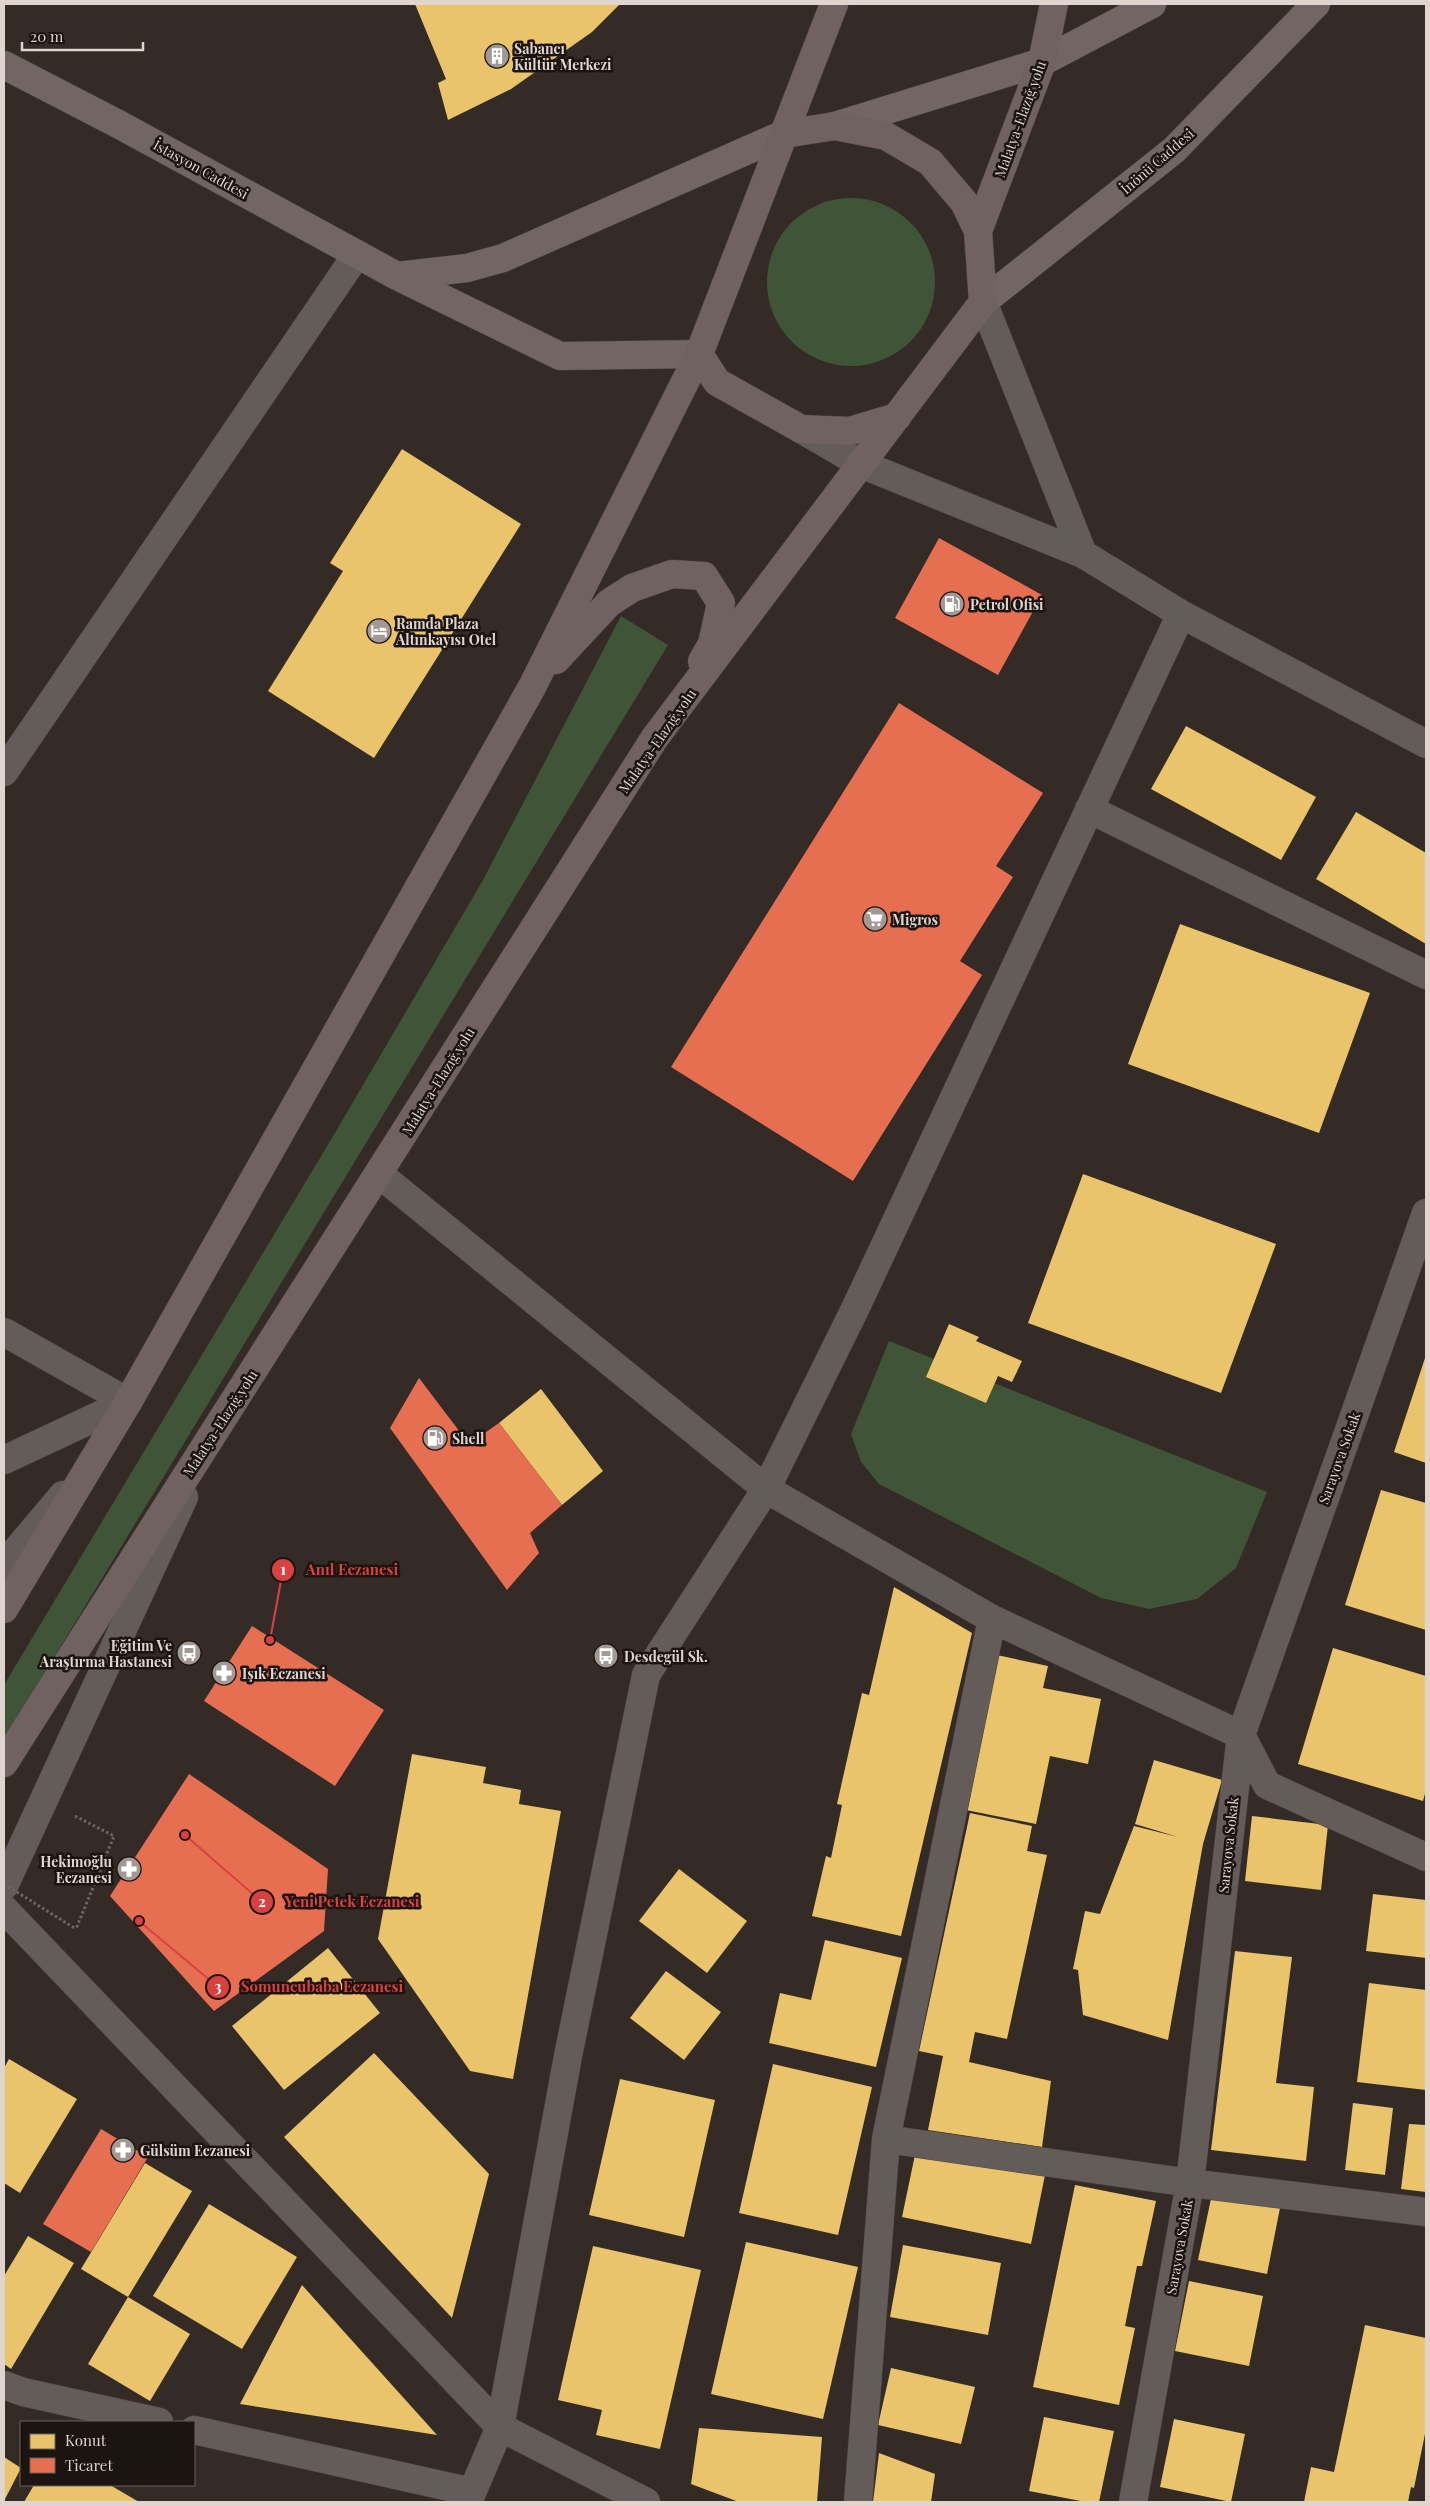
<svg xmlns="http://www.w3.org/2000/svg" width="1430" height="2506" viewBox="0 0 1430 2506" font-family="'Playfair Display',serif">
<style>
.green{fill:#405437}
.homes{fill:#e9c46a}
.shops{fill:#e76f51}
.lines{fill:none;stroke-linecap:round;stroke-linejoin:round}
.minor-casing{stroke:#4f4642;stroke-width:29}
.major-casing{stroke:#4f4642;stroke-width:29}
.highway-casing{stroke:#4f4642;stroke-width:29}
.path{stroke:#6d6662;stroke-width:3;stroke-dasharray:2.5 2.5;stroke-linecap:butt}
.minor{stroke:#645c58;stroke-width:28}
.major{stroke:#716663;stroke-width:28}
.highway{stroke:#706260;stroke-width:28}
.path-bridge{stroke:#6d6662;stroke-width:3;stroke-dasharray:2.5 2.5;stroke-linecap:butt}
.labels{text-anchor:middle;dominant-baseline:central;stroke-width:5;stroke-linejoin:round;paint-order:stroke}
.poi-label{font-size:14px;font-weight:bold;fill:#dfd4ce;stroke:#1c1410;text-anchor:start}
.street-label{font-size:14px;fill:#dfd4ce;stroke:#1c1410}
.leader{fill:none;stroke:#d74241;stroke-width:2}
.callout-dot{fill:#d74241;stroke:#1c1410;stroke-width:2}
.mark-label{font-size:15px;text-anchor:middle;font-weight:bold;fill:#fff}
.callout-label{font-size:15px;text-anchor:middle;font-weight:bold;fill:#d74241;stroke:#1c1410;stroke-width:5;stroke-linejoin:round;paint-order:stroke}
</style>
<rect width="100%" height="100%" fill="#342b27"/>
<path class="green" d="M767 282a84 84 0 1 1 168 0a84 84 0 1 1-168 0Z
M 621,616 L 668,645 L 4,1740 L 4,1685 L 332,1138 L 483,880 Z
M 889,1341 L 1267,1492 L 1236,1568 L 1197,1599 L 1149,1609 L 1101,1598 L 879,1484 L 861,1462 L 851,1434 Z"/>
<path class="homes" d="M 415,4 L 620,4 L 592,32 L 511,89 L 448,120 L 438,83 L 446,79 Z
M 402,449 L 521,524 L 374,758 L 268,691 L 343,571 L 330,563 Z
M 1186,726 L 1316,797 L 1281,860 L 1151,789 Z
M 1356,812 L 1426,853 L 1426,944 L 1316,879 Z
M 1180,924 L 1370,993 L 1319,1133 L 1128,1064 Z
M 1083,1174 L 1276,1244 L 1221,1393 L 1028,1323 Z
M 949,1324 L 979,1337 L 976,1341 L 1022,1361 L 1012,1382 L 998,1376 L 986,1403 L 926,1377 Z
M 1426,1355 L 1426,1463 L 1394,1452 Z
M 541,1389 L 603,1471 L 562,1505 L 499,1423 Z
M 1381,1490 L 1426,1503 L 1426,1630 L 1345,1605 Z
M 894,1587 L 972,1633 L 901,1936 L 812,1916 L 826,1856 L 831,1858 L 842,1805 L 837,1804 L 862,1693 L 869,1695 Z
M 1333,1648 L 1426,1676 L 1426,1790 L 1423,1801 L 1298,1764 Z
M 992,1654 L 1048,1666 L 1043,1688 L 1101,1699 L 1088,1764 L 1050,1756 L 1036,1824 L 961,1809 Z
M 412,1754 L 486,1767 L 483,1783 L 521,1790 L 519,1804 L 561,1811 L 513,2079 L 470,2071 L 378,1939 Z
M 1154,1760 L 1222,1780 L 1203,1844 L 1168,2040 L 1083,2015 L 1078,1970 L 1073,1969 L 1085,1911 L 1100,1914 L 1134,1826 L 1178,1837 L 1135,1824 Z
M 970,1813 L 1032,1826 L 1027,1851 L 1047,1855 L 1007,2039 L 975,2032 L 969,2062 L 1051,2081 L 1042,2147 L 928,2130 L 943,2056 L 919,2051 Z
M 1252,1816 L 1328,1825 L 1321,1890 L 1245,1881 Z
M 679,1869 L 747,1921 L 707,1973 L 639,1921 Z
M 1373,1894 L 1426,1900 L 1426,1958 L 1366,1951 Z
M 825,1940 L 902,1958 L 876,2067 L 769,2043 L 780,1993 L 811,2000 Z
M 328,1948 L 380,2013 L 284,2090 L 232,2026 Z
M 1235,1951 L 1292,1957 L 1276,2083 L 1314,2087 L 1306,2161 L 1211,2150 Z
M 666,1971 L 721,2012 L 684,2060 L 630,2018 Z
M 1369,1983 L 1426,1990 L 1426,2090 L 1357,2082 Z
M 374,2053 L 489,2174 L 452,2318 L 284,2137 Z
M 9,2059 L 77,2099 L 20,2193 L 4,2183 L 4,2068 Z
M 773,2064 L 872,2087 L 838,2235 L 739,2213 Z
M 620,2079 L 715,2100 L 684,2237 L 589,2215 Z
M 1353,2103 L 1393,2108 L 1385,2175 L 1345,2170 Z
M 1409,2124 L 1426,2125 L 1426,2192 L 1401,2189 Z
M 916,2150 L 1045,2175 L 1031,2244 L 902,2217 Z
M 145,2163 L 192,2191 L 128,2297 L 81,2269 Z
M 1075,2185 L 1156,2201 L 1142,2266 L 1137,2266 L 1125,2326 L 1135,2328 L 1119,2405 L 1033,2387 Z
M 1212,2194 L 1280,2208 L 1267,2274 L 1198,2260 Z
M 209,2204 L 297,2257 L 242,2349 L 153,2296 Z
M 28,2236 L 74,2263 L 11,2369 L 4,2364 L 4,2276 Z
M 746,2242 L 858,2267 L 823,2419 L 711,2394 Z
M 903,2245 L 1001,2263 L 988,2335 L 890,2317 Z
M 593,2246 L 701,2270 L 660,2449 L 596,2435 L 602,2410 L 558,2400 Z
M 1189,2281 L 1263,2296 L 1249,2366 L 1175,2351 Z
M 302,2285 L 437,2435 L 240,2404 Z
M 128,2297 L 190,2334 L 150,2401 L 88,2364 Z
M 1365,2325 L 1426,2338 L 1426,2429 L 1414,2488 L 1411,2487 L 1408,2502 L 1304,2502 L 1311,2467 L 1334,2472 Z
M 891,2368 L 975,2387 L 961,2444 L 878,2425 Z
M 1044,2417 L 1114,2431 L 1099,2502 L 1086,2502 L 1029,2491 Z
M 1174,2419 L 1245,2434 L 1231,2502 L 1160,2487 Z
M 699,2428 L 822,2437 L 817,2502 L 739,2502 L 691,2484 Z
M 879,2453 L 935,2474 L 931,2502 L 873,2502 Z
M 4,2457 L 21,2468 L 4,2501 Z
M 34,2485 L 110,2485 L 139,2502 L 24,2502 Z"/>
<path class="shops" d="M 939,538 L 1042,595 L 998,675 L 895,618 Z
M 899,703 L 1043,793 L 996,866 L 1013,877 L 960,961 L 982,975 L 853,1181 L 671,1067 Z
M 419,1378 L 469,1444 L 499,1423 L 562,1505 L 530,1533 L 539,1553 L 507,1590 L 390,1428 Z
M 252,1626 L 384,1710 L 335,1786 L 204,1701 Z
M 189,1774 L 328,1869 L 324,1931 L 214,2011 L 110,1896 Z
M 101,2129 L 148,2157 L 91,2252 L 43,2224 Z"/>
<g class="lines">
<defs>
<path id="minor" d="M 983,302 L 1083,554
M 801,429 L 861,464 L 1083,554 L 1181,614 L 1426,744
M 4,772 L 357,254
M 1089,809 L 1426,975
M 379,1174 L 766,1489 L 992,1619 L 1241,1735 L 1267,1785 L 1426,1857
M 4,1332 L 128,1402
M 4,1460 L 128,1402
M 4,1565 L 63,1495
M 4,1886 L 184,1497
M 4,1909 L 500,2427 L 646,2502
M 886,2139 L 1190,2183 L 1426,2212
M 4,2385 L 23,2392 L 159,2422
M 194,2430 L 472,2492
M 468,2502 L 500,2427 L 568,2056 L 646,1675 L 766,1489 L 855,1309 L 1181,614
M 858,2502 L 886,2139 L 992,1619
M 1133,2502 L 1190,2183 L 1241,1735 L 1426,1213"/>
<path id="major" d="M 4,65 L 120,125 L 397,276 L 560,356 L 699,354
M 835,126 L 1042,62 L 1152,4
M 397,276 L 467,268 L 503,258 L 784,134
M 983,302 L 1174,150 L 1316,4"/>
<path id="highway" d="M 978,231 L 1042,62 L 1054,4
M 699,354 L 717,382 L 801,429 L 850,431 L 897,417
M 556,660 L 609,603 L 632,588 L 672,574 L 704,576 L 721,603 L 712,644 L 702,661
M 4,1609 L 128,1402 L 532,687 L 699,354 L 834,4
M 4,1763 L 654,739 L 983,302 L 978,231 L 964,202 L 930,162 L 886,136 L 835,126 L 784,134"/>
</defs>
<use href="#minor" class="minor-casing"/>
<use href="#major" class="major-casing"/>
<use href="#highway" class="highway-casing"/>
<path class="path" d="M 75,1816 L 114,1836 L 76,1929"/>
<use href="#minor" class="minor"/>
<use href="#major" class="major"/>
<use href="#highway" class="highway"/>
<path class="path-bridge" d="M 4,1884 L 76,1929"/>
</g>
<defs>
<symbol id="building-disc" viewBox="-11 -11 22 22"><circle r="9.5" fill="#a39994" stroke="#1c1410"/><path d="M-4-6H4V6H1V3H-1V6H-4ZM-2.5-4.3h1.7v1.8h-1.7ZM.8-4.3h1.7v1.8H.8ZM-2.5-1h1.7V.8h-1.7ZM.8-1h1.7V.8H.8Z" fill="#fff"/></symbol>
<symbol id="fuel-disc" viewBox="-11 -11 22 22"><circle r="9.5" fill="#a39994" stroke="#1c1410"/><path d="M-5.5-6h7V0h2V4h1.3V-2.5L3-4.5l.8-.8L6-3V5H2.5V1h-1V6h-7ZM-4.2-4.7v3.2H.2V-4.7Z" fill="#fff"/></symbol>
<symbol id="hotel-disc" viewBox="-11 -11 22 22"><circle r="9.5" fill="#a39994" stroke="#1c1410"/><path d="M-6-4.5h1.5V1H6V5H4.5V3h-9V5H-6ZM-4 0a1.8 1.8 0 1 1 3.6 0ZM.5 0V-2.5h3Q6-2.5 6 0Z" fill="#fff"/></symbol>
<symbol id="supermarket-disc" viewBox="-11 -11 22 22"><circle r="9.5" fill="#a39994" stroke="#1c1410"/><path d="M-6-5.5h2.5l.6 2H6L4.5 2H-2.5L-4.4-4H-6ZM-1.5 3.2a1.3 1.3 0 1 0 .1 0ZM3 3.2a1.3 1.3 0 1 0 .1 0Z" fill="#fff"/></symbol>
<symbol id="bus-disc" viewBox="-11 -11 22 22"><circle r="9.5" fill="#a39994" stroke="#1c1410"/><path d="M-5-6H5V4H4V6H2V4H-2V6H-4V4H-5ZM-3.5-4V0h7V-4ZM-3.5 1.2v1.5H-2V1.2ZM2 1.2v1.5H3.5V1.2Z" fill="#fff"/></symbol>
<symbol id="pharmacy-disc" viewBox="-11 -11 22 22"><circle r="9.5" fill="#a39994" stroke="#1c1410"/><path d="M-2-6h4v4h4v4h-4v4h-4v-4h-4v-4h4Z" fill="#fff"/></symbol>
</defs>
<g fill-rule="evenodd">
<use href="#building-disc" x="483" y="42" width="28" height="28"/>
<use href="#fuel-disc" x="938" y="590" width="28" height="28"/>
<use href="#hotel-disc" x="365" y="617" width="28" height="28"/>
<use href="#supermarket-disc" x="861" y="905" width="28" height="28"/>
<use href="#fuel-disc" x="421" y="1424" width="28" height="28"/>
<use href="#bus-disc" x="175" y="1639" width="28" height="28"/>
<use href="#bus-disc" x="592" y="1642" width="28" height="28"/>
<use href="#pharmacy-disc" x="210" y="1659" width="28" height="28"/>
<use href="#pharmacy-disc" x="115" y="1855" width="28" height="28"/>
<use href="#pharmacy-disc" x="109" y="2136" width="28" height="28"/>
</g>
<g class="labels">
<g class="poi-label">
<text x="514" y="48">Sabancı<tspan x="514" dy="16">Kültür Merkezi</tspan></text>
<text x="970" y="604">Petrol Ofisi</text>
<text x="396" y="623">Ramda Plaza<tspan x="396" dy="16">Altınkayısı Otel</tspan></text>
<text x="892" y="919">Migros</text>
<text x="452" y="1438">Shell</text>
<text x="172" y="1645" text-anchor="end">Eğitim Ve<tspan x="172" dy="16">Araştırma Hastanesi</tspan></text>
<text x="624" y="1656">Desdegül Sk.</text>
<text x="242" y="1673">Işık Eczanesi</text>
<text x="112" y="1861" text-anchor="end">Hekimoğlu<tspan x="112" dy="16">Eczanesi</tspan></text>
<text x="140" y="2150">Gülsüm Eczanesi</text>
</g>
<g class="street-label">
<text transform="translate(1020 119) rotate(-70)">Malatya-Elazığ yolu</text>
<text transform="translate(1157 161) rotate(-41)">İnönü Caddesi</text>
<text transform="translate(201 169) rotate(29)">İstasyon Caddesi</text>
<text transform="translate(657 741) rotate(-55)">Malatya-Elazığ yolu</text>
<text transform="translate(438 1081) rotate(-58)">Malatya-Elazığ yolu</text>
<text transform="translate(220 1423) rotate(-57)">Malatya-Elazığ yolu</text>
<text transform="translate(1339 1458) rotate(-70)">Sarayova Sokak</text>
<text transform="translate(1228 1845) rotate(-84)">Sarayova Sokak</text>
<text transform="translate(1179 2247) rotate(-80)">Sarayova Sokak</text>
</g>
</g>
<path class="leader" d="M270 1640L283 1570M185 1835L262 1902M139 1921L218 1987"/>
<g class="callout-dot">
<circle cx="270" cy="1640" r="5"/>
<circle cx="185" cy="1835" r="5"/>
<circle cx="139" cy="1921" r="5"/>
<circle cx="283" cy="1570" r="12"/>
<circle cx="262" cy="1902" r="12"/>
<circle cx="218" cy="1987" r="12"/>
</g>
<g class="mark-label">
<text x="283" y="1575">1</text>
<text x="262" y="1907">2</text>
<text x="218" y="1992">3</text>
</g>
<g class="callout-label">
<text x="352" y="1575">Anıl Eczanesi</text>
<text x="352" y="1907">Yeni Petek Eczanesi</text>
<text x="322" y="1992">Somuncubaba Eczanesi</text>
</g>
<rect width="1430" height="2506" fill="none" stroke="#dfd4ce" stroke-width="10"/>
<rect x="20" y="2421" width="175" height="65" fill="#1c1410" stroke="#6a615c"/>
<rect x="30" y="2434" width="25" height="15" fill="#e9c46a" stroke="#6a615c"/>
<text x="65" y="2446" font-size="15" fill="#dfd4ce">Konut</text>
<rect x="30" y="2458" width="25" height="15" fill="#e76f51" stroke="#6a615c"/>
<text x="65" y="2471" font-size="15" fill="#dfd4ce">Ticaret</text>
<path d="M22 42v8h121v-8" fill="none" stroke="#dfd4ce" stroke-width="2.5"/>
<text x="30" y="42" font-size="15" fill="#dfd4ce" stroke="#1c1410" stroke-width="4" paint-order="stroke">20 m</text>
</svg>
